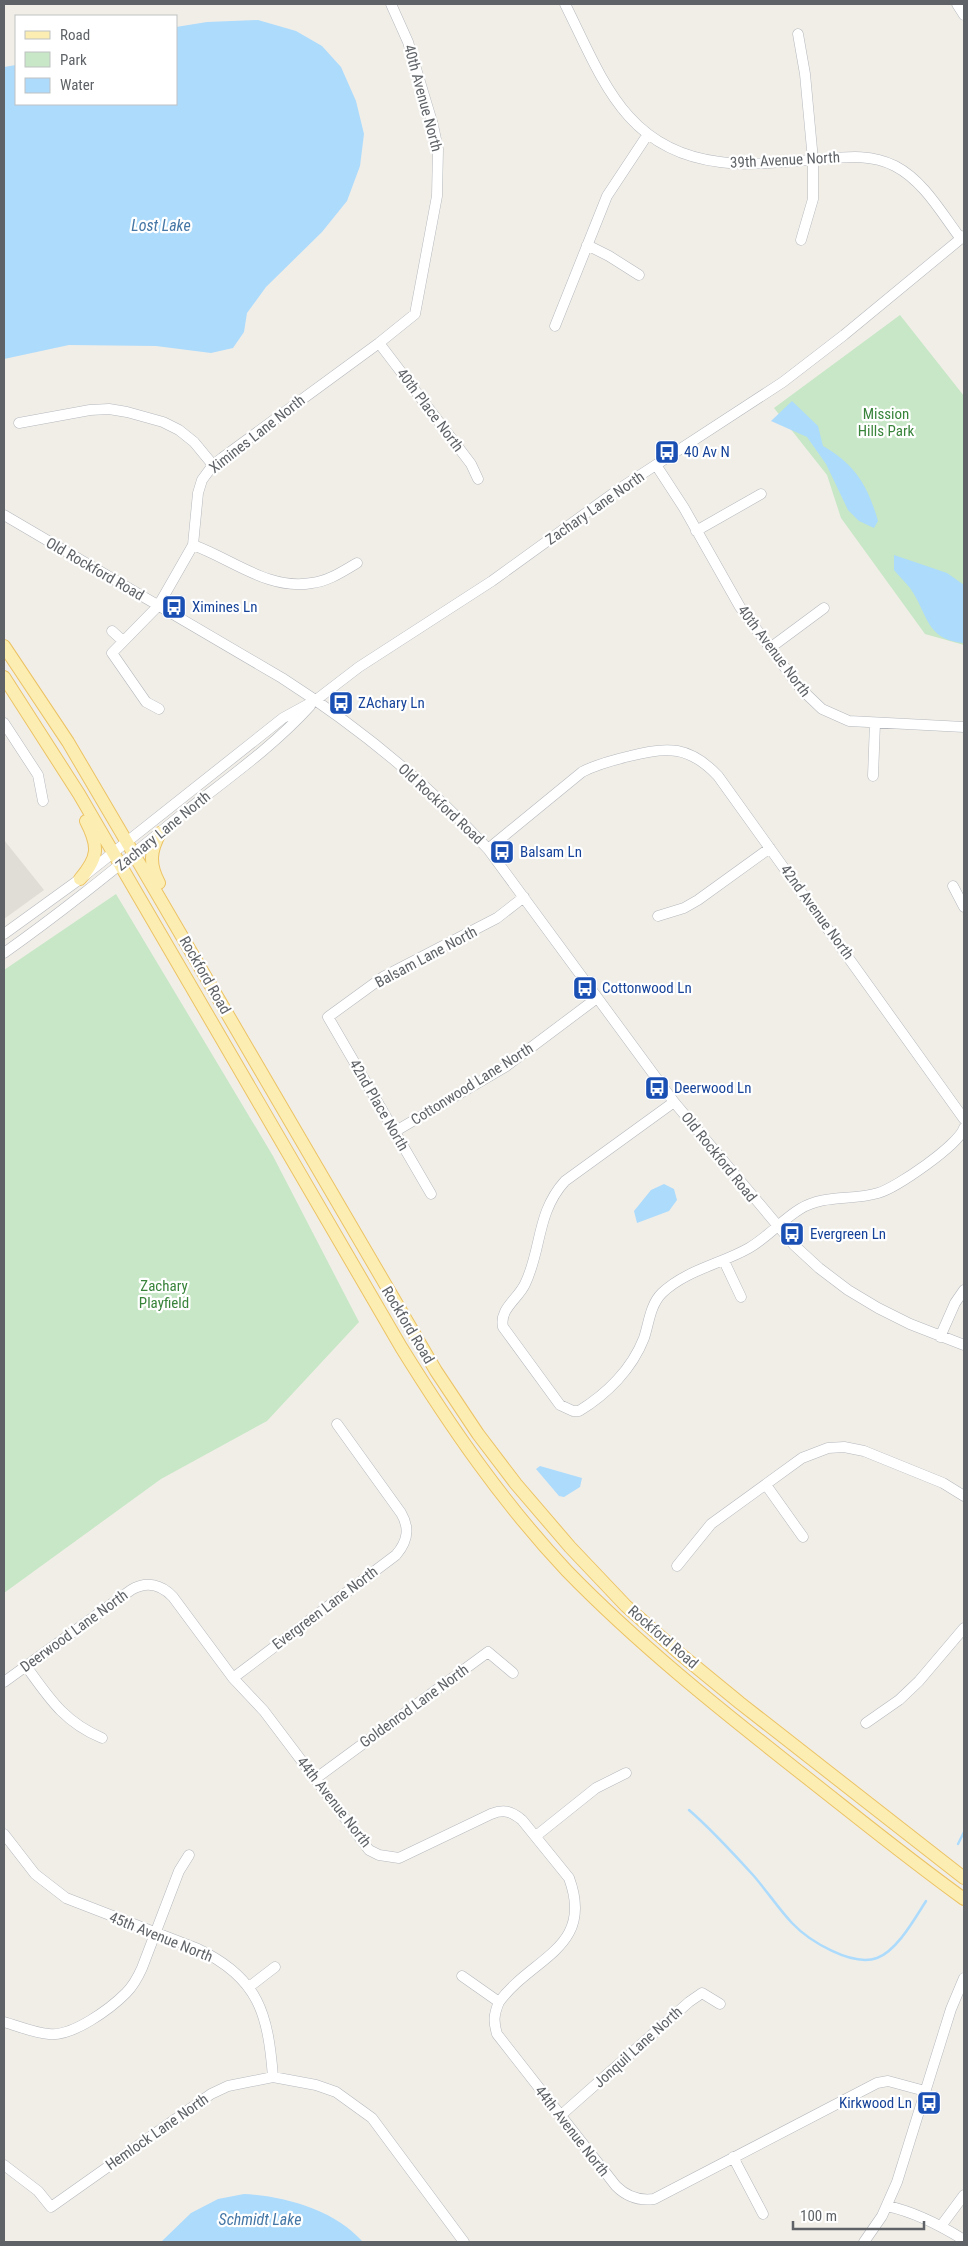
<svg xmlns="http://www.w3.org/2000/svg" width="968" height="2246" viewBox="0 0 968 2246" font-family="'Roboto Condensed',sans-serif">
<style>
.education{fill:#e0ddd6}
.green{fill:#c7e7c6}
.water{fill:#addbfc}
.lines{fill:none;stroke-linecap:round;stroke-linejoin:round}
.stream{stroke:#addbfc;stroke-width:2.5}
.minor-casing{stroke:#b5b8bc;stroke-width:11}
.major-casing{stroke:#ecc365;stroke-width:14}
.minor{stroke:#fff;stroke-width:10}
.major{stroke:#fceeb2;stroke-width:12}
.labels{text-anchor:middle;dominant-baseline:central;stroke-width:4.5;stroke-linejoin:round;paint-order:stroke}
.street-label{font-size:15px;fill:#5f6367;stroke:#fff}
.park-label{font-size:15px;fill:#39843b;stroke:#fff}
.transit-label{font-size:15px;fill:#164399;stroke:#fff;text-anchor:start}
.water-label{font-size:16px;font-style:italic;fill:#4577a6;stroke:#fff}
</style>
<rect width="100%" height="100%" fill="#f1eee8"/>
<path class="education" d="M 4,840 L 44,890 L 4,919 Z"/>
<path class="green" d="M 900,315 L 964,396 L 964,645 L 925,634 L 841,518 L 827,475 L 774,408 Z
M 116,894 L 273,1156 L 359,1322 L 267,1421 L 161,1479 L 4,1593 L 4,970 Z"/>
<path class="water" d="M 258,20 L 296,31 L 322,46 L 341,67 L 356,101 L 364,134 L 360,166 L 347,201 L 322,232 L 266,287 L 247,313 L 244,332 L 233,348 L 211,353 L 156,346 L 69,345 L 4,359 L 4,67 L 16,65 L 16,104 L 176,104 L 176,27 L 207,22 Z
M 792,401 L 818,426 L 823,446 C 855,464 868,486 878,521 L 874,528 L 859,521 L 848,510 L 826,464 L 807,437 L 771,421 Z
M 894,555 L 947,573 L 964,585 L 964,643 C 925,640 928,613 910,588 C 905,582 899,576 894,570 Z
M 664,1184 L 674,1189 L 677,1200 L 669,1211 L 637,1223 L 634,1211 L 651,1190 Z
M 540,1466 L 582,1478 L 580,1487 L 564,1497 L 559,1496 L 536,1469 Z
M 244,2194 C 285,2196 335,2210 363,2242 L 161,2242 L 191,2213 L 218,2199 Z"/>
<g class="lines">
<path class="stream" d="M 689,1810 C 712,1830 733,1853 753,1875 C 767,1891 778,1908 792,1923 C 809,1941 852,1967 877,1958 C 897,1951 915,1918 926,1901
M 958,1844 L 964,1832"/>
<defs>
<path id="minor" d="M 565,4 C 602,78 625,151 720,162 C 749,166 781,162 810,160 C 840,158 868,152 895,166 C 924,181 942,214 961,239
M 957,4 L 964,15
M 798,34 L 805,74 L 813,160 L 813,199 L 801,240
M 587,245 L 609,256 L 639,275
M 555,326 L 607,196 L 648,134
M 379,343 L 471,464 L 478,479
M 19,423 L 90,410 L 109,409 L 127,412 L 163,422 L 179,430 L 194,442 L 213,465
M 656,465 L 684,508 L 740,607 L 800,688 L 822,709 L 849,721 L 964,727
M 4,515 L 282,678 C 357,726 428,784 488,849 L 674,1102 L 794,1245 L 819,1268 L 848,1290 L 878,1308 L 910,1324 L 964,1345
M 696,531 L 761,494
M 193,545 C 232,559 269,591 312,583 C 329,581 343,571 357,563
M 112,631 L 123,641
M 770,648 L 824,608
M 159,709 L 146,702 L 112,653 L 158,606 L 165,594 L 193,545 L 198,493 L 202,480 L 213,465 L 222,458 L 379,343 L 415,314 L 437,196 L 438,149 L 433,125 L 408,42 L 391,4
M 4,723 L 38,775 L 43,801
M 873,776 L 875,723
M 488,849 L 582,772 C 597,764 613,760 630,756 C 667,746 690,746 718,776 L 964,1119
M 953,886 L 964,907
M 658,916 L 684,908 L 698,900 L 770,848
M 4,934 L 80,879 L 283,718 L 316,700 L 359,667 L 492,581 L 622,487 L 783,382 L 844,335 L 964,236
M 4,953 C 65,910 122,863 180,816 C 224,781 272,748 310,706
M 674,1102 L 565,1181 C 536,1213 542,1249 525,1284 C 518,1299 499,1309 503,1327 L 560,1405 L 573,1411 L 579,1411 C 607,1394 632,1369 644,1338 C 649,1323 650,1305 662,1293 C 686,1270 721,1264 749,1248 C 768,1237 782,1220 800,1209 C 825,1194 851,1201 878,1193 C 896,1188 959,1145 964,1128
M 394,1132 L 505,1067 L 597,998
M 431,1194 L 328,1017 L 383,977 L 497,918 L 524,897
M 724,1261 L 741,1297
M 940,1337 L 955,1303 L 964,1290
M 766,1485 L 803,1537
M 677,1566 L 711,1524 L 802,1458 L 828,1448 L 844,1447 L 864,1451 L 943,1483 L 964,1496
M 26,1666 C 49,1698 64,1722 102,1738
M 233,1678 L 396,1555 C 408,1541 410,1528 401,1513 L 337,1424
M 4,1682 L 131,1590 C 146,1581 161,1584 173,1597 L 233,1678 L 264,1711 L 369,1850 L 379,1855 L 399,1858 L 491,1814 C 504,1809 511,1811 522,1820 L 569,1878 C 595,1948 532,1957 499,2002 C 494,2014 493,2021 497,2034 L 616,2186 C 627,2197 639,2201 654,2199 L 877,2083 L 888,2081 L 925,2091
M 866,1723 L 899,1700 L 919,1681 L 964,1628
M 315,1779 L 488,1652 L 513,1673
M 4,1834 L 35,1874 L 66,1898 L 198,1949 C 259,1978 268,2014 273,2077
M 536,1836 L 596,1788 L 626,1773
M 462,1976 L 499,2002
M 249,1987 L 275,1967
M 4,2022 C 18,2026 34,2033 49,2034 C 72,2037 110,2009 126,1993 C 133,1986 138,1977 142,1968 L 179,1871 L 189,1855
M 560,2116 L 689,2002 L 702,1993 L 720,2004
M 733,2157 L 763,2214
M 4,2165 L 38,2191 L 51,2207 L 211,2094 L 228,2086 L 273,2077 L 316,2085 L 336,2092 L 372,2118 L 464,2242
M 887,2206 C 915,2212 940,2225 964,2240
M 941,2226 L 964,2195
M 864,2242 L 882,2216 L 897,2182 L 951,2009 L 964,1978"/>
<path id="major" d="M 4,646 L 68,742 L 118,827 L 436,1371 L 478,1434 L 516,1484 L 570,1547 L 626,1606 L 679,1653 L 740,1703 L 964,1878
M 4,677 L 79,794 L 401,1347 C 450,1426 503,1503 567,1571 C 638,1644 717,1707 797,1770 C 852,1813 907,1858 964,1899
M 80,879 C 99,857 99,846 86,821
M 159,883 C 149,864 150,851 160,833"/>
</defs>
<use href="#minor" class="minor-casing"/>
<use href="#major" class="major-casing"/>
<use href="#minor" class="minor"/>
<use href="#major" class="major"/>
</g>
<defs>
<symbol id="bus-square" viewBox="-11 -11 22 22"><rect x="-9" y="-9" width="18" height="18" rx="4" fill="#1a4fb4" stroke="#fff"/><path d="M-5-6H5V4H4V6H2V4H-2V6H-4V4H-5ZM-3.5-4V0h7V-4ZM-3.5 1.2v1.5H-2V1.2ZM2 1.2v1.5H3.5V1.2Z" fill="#fff"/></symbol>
</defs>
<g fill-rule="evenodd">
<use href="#bus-square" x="653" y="438" width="28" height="28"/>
<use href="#bus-square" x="160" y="593" width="28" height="28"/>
<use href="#bus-square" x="327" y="689" width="28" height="28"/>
<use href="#bus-square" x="488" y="838" width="28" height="28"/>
<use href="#bus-square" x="571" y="974" width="28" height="28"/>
<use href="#bus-square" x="643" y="1074" width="28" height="28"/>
<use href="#bus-square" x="778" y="1220" width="28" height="28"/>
<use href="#bus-square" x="915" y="2089" width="28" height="28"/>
</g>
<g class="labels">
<g class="street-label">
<text transform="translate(423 98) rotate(75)">40th Avenue North</text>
<text transform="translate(785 160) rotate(-3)">39th Avenue North</text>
<text transform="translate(430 410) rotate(53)">40th Place North</text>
<text transform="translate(257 434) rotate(-38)">Ximines Lane North</text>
<text transform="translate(595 508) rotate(-35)">Zachary Lane North</text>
<text transform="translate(95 569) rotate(30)">Old Rockford Road</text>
<text transform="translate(774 651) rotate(53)">40th Avenue North</text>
<text transform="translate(441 804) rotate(43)">Old Rockford Road</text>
<text transform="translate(163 831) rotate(-39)">Zachary Lane North</text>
<text transform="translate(817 912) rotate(54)">42nd Avenue North</text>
<text transform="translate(426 957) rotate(-28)">Balsam Lane North</text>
<text transform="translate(205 975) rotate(60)">Rockford Road</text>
<text transform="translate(472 1084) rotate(-32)">Cottonwood Lane North</text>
<text transform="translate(379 1105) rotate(60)">42nd Place North</text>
<text transform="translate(719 1157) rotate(51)">Old Rockford Road</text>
<text transform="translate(408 1325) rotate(59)">Rockford Road</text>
<text transform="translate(325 1608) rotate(-37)">Evergreen Lane North</text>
<text transform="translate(74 1631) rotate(-36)">Deerwood Lane North</text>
<text transform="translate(663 1637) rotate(41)">Rockford Road</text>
<text transform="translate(414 1706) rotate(-36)">Goldenrod Lane North</text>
<text transform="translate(334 1802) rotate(52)">44th Avenue North</text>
<text transform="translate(161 1937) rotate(22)">45th Avenue North</text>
<text transform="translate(638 2047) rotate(-42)">Jonquil Lane North</text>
<text transform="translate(572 2131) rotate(52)">44th Avenue North</text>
<text transform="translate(157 2132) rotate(-35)">Hemlock Lane North</text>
</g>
<g class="park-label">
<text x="886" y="414">Mission<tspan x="886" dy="17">Hills Park</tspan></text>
<text x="164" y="1286">Zachary<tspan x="164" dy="17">Playfield</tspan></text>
</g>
<g class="transit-label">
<text x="684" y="452">40 Av N</text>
<text x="192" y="607">Ximines Ln</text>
<text x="358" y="703">ZAchary Ln</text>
<text x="520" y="852">Balsam Ln</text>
<text x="602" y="988">Cottonwood Ln</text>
<text x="674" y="1088">Deerwood Ln</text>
<text x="810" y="1234">Evergreen Ln</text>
<text x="912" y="2103" text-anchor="end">Kirkwood Ln</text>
</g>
<g class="water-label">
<text x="161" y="225">Lost Lake</text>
<text x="260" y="2219">Schmidt Lake</text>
</g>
</g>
<rect width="968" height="2246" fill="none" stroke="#5f6367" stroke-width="10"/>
<rect x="15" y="15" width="162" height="90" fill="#ffffff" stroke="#bfc1c2"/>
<rect x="25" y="31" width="25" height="8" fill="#fceeb2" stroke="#bfc1c2"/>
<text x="60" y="40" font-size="15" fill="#5f6367">Road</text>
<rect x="25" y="52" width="25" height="15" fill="#c7e7c6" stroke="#bfc1c2"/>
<text x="60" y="65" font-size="15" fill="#5f6367">Park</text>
<rect x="25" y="78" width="25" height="15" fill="#addbfc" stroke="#bfc1c2"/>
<text x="60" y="90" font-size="15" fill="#5f6367">Water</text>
<path d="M793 2221v8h131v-8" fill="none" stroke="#5f6367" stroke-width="2.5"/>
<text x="800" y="2221" font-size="15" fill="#5f6367" stroke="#ffffff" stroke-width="4" paint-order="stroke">100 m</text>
</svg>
